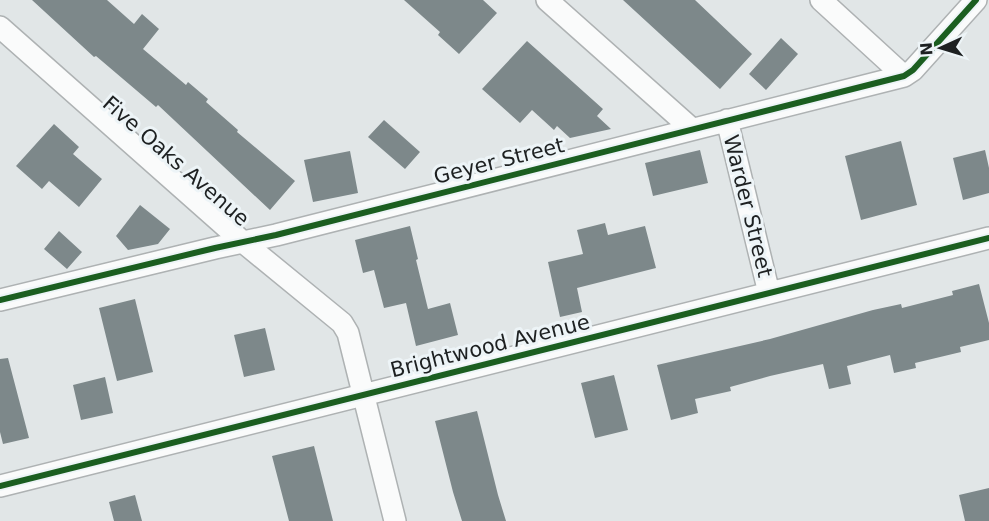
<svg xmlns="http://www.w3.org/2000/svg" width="989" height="521" viewBox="0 0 989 521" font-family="'DejaVu Sans',sans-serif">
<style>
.building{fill:#7d888a}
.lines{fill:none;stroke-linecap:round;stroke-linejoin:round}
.minor-casing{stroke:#aeb2b3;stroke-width:24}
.minor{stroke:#fafbfb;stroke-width:21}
.cycleway-casing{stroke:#edf4f7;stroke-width:10}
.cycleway{stroke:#1b5e20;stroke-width:6}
.labels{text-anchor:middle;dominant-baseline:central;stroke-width:6;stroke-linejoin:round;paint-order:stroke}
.street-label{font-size:21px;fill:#1d2021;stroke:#edf4f7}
</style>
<rect width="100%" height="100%" fill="#e1e6e7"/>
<path class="building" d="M 32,0 L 107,0 L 134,24 L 142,14 L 159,29 L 143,49 L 186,85 L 188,82 L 208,99 L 206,102 L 238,130 L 237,132 L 295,181 L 270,210 L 158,105 L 156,107 L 96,56 L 94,57 Z
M 404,0 L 483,0 L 497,13 L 459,54 L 438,35 L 440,32 Z
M 623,0 L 695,0 L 752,54 L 720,89 Z
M 781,38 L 798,54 L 766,90 L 749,74 Z
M 527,41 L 603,109 L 597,116 L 611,129 L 570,138 L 557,126 L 554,130 L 532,110 L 520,123 L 482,89 Z
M 384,120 L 420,152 L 405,169 L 368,137 Z
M 54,124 L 79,147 L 73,154 L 102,179 L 79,207 L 49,181 L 42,189 L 16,166 Z
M 901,141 L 917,205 L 861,220 L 845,156 Z
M 700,150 L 708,183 L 653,196 L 645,163 Z
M 985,150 L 989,168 L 989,193 L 963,200 L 953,158 Z
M 350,151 L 358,193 L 313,202 L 304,160 Z
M 140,205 L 170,229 L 158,244 L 128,250 L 116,236 Z
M 605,223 L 608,235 L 645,226 L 656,268 L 577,288 L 582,312 L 560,317 L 548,262 L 583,254 L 577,230 Z
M 410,226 L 418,259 L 416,260 L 428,309 L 450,303 L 458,335 L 416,346 L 406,303 L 384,308 L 374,270 L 363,273 L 355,240 Z
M 59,231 L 82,252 L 67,269 L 44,249 Z
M 979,284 L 989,323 L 989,340 L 960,347 L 961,352 L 915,363 L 916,368 L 894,373 L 890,355 L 847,366 L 851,384 L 829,389 L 823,364 L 770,376 L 730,387 L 731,391 L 695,399 L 698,413 L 671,420 L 657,365 L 770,339 L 873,310 L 901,304 L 902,308 L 953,295 L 952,291 Z
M 135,299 L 153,372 L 117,381 L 99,308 Z
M 265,328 L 275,370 L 244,377 L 234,335 Z
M 8,358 L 29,438 L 3,444 L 0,432 L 0,359 Z
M 614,375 L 628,430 L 595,438 L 581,383 Z
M 105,377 L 113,413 L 81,420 L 73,385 Z
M 477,411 L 498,495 L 506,521 L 462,521 L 453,492 L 435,421 Z
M 314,446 L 333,521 L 289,521 L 272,456 Z
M 989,488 L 989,521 L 965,521 L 959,495 Z
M 135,495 L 142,521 L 114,521 L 109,502 Z"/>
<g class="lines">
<defs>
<path id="minor" d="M 547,0 L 692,129
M 821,0 L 904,76
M 0,27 L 243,242 L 342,323 L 348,333 L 395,521
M 727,120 L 769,293
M 0,300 L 215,248 L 276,235 L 904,76 L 913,70 L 976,0
M 0,486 L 989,238"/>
</defs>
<use href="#minor" class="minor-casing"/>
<use href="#minor" class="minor"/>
<defs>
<path id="cycleway" d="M 0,300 L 215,248 L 276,235 L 904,76 L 913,70 L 976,0
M 0,486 L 989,238"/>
</defs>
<use href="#cycleway" class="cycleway-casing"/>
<use href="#cycleway" class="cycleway"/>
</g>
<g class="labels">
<g class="street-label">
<text transform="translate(176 161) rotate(41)">Five Oaks Avenue</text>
<text transform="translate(499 161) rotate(-14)">Geyer Street</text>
<text transform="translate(748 206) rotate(76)">Warder Street</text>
<text transform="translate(490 346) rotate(-14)">Brightwood Avenue</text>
</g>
</g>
<g transform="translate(941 48) rotate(266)" stroke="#edf4f7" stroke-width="4.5" paint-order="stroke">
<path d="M0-4.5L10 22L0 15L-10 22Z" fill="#1d2021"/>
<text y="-9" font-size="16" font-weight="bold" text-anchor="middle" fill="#1d2021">N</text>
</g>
</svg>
